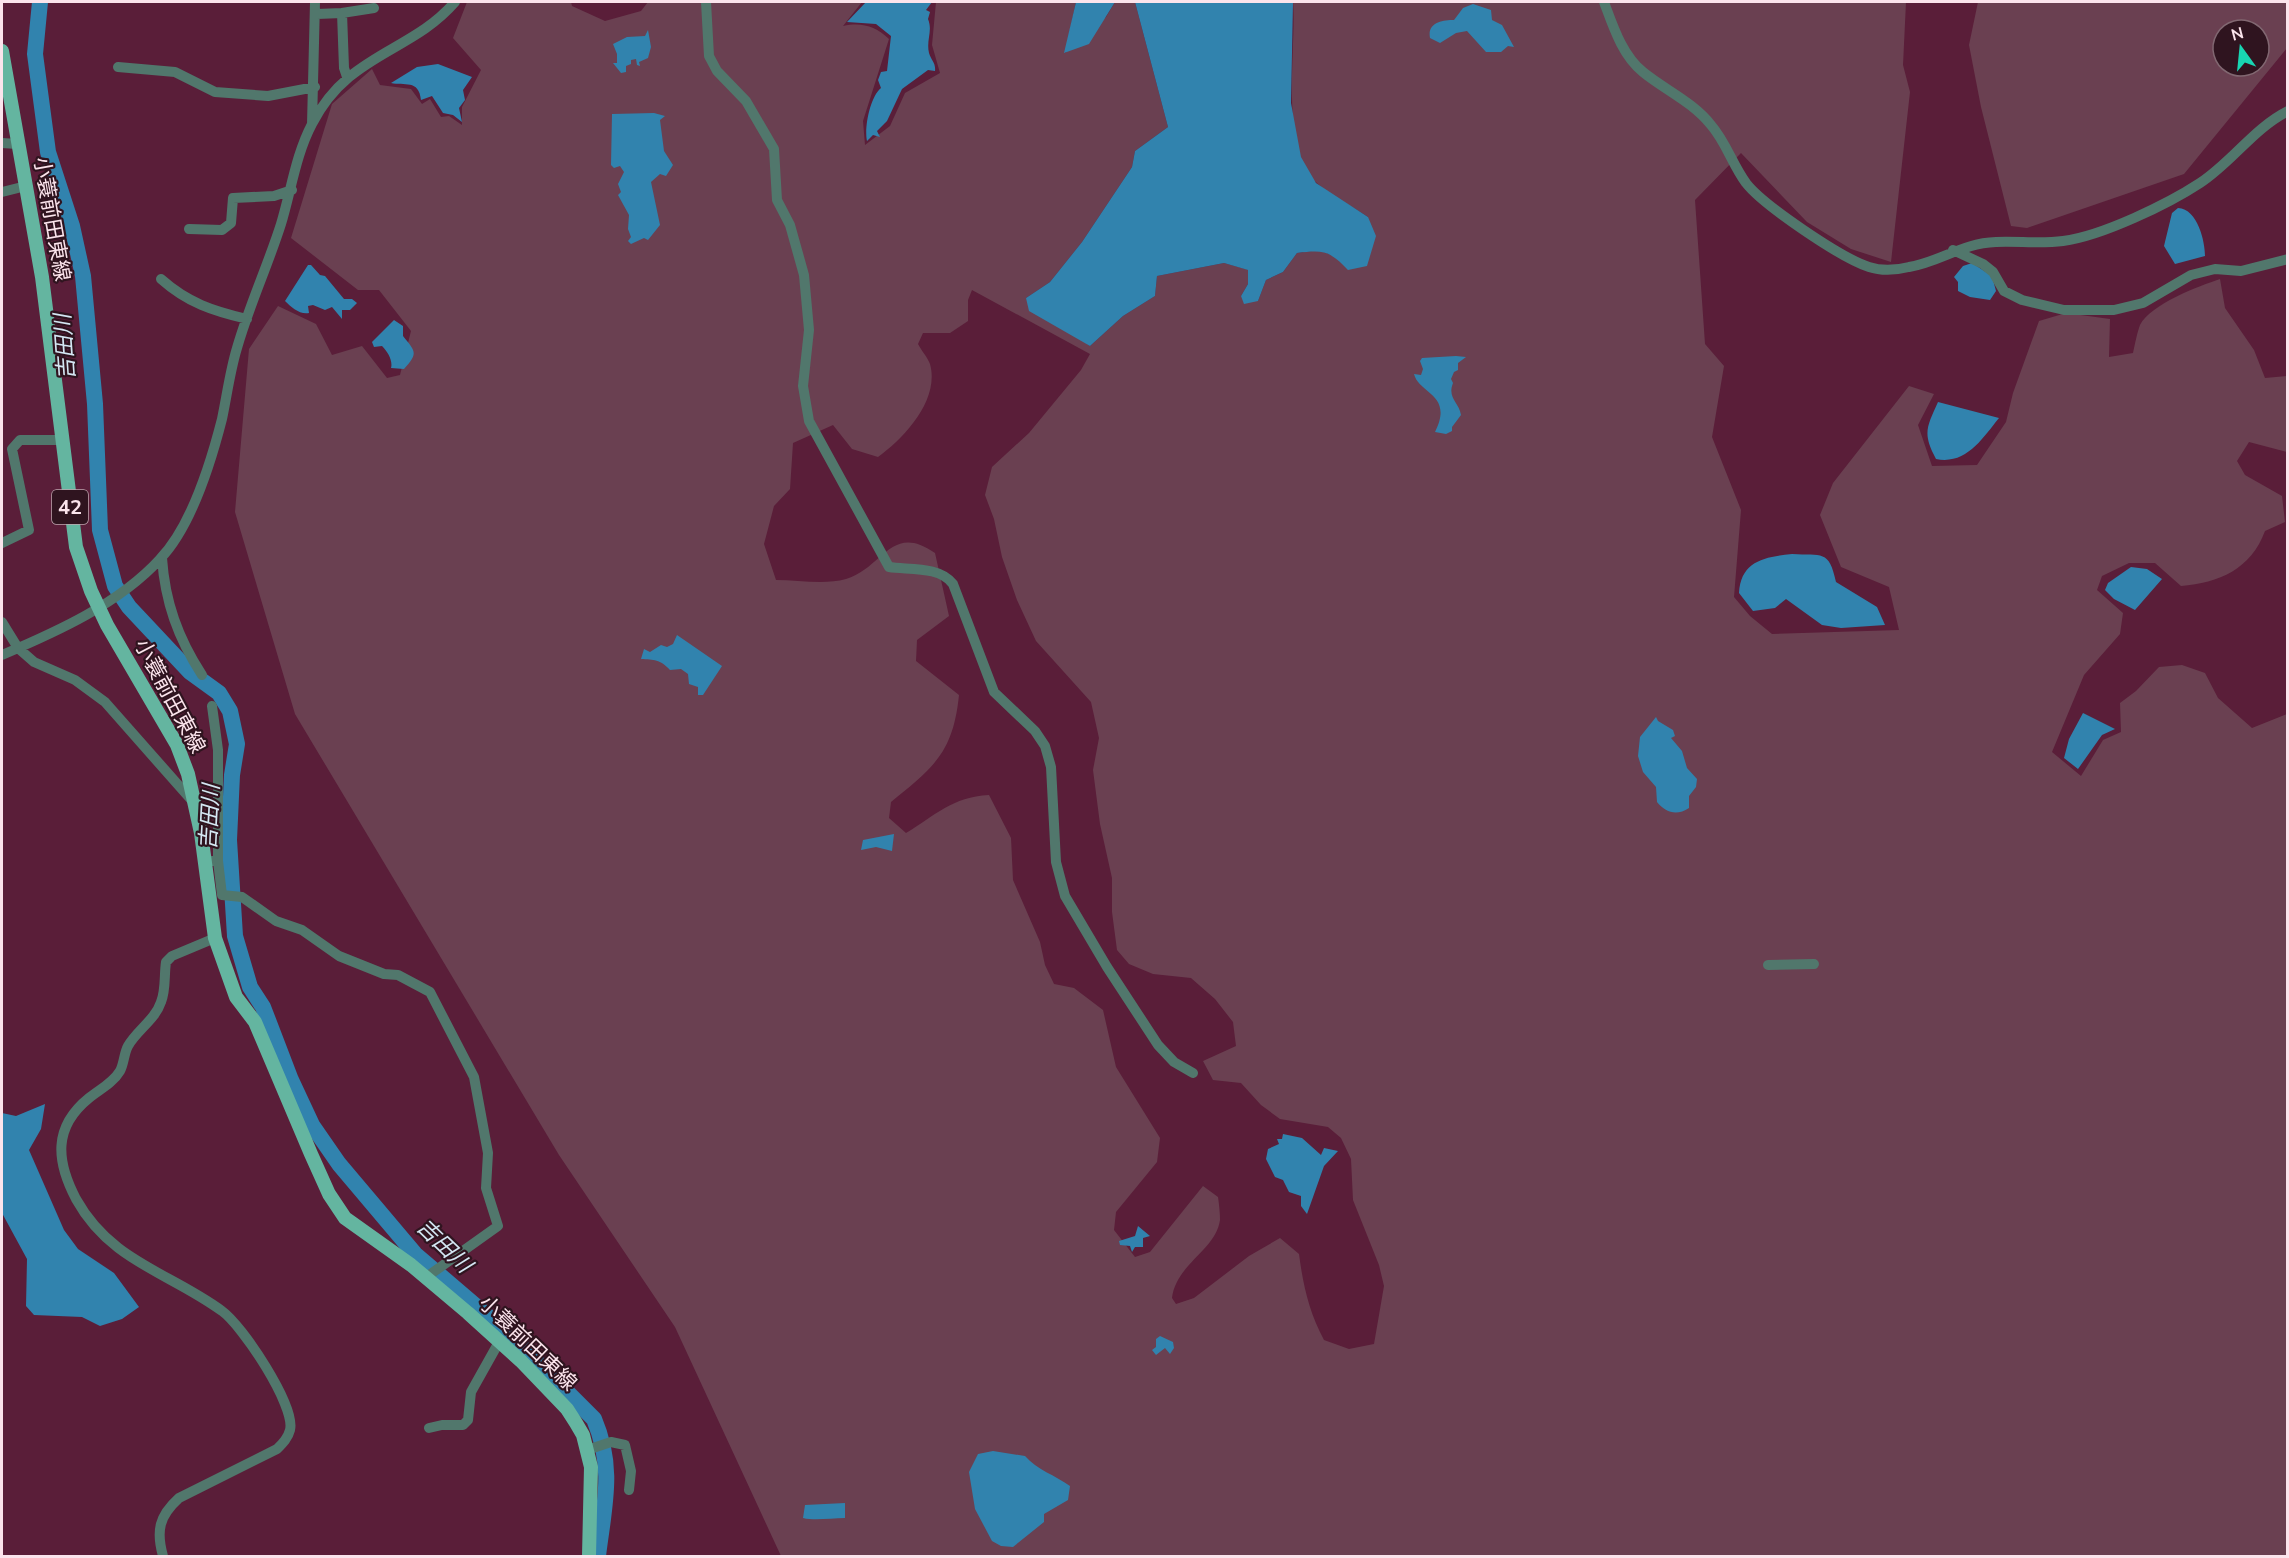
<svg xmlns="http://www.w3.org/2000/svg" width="2289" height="1558" viewBox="0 0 2289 1558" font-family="'Nunito Sans','Noto Sans JP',sans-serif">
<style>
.green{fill:#6a4051;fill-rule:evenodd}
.water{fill:#3183ae}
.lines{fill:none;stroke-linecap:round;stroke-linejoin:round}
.river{stroke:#3183ae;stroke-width:16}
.minor{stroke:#51776c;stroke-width:10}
.major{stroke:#64b5a0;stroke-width:14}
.labels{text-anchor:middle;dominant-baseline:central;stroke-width:4.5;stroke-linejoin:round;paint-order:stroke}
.shield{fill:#2f141f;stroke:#bea6ae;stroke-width:1.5}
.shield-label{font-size:20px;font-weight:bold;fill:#fbe4ec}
.street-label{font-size:21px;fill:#fbe4ec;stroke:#2f141f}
.water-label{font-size:22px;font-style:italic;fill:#d4e7f3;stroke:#2f141f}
</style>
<rect width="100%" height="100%" fill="#5a1e39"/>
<path class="green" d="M 467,2 L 571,2 L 572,6 L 605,21 L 641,11 L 648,2 L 862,2 L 843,26 C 862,22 875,26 889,39 L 863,121 L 865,145 L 890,126 L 905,93 L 940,73 L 932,45 L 936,2 L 1076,2 L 1065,53 L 1106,17 L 1115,2 L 1135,2 L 1168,127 L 1135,151 L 1132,167 L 1082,242 L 1050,282 L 1026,298 L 1090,346 L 1123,316 L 1155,296 L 1157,276 L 1224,263 L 1249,270 L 1248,284 L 1241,296 L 1258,301 L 1266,280 L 1283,272 L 1297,253 L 1319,250 L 1334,256 L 1368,217 C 1352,206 1333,197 1318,184 C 1278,151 1297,48 1293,2 L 1906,2 L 1903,65 L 1910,92 L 1891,262 L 1851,249 L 1807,222 L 1741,153 L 1695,200 L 1705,344 L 1724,366 L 1712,437 L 1741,510 L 1734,597 L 1750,616 L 1772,634 L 1899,630 L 1889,587 L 1841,567 L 1820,515 L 1833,483 L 1909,386 L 1934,394 L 1918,425 L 1932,466 L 1977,465 L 2006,422 L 2013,393 L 2039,321 L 2066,313 L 2110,319 L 2109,357 L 2133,353 C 2135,344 2137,333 2140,325 C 2151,304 2199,286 2220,279 L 2225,308 L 2254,350 L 2265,378 L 2287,376 L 2287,452 L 2249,442 L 2237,461 L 2245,475 L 2282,496 L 2285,522 L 2265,531 C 2251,569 2219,583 2181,586 L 2155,563 L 2129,563 L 2102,576 L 2097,590 L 2123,613 L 2120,634 L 2084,675 L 2052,752 L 2081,776 L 2103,740 L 2121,732 L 2120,703 L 2136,691 L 2159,667 L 2182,665 L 2205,673 L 2218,698 L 2252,728 L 2287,714 L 2287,1556 L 781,1556 L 675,1327 L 559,1155 L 295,714 L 235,512 L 249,349 L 278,306 L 316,324 L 332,355 L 362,346 L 387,378 L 400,375 L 411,331 L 379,290 L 358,290 L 291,238 L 332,104 L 372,69 L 380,85 L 411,89 L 422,104 L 430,99 L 441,117 L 449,116 L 462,125 L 462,107 L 481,70 L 453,38 ZM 972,290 L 1090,354 L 1081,370 L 1029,433 L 992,467 L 985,495 L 994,519 L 1002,557 L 1017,600 L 1036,641 L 1091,702 L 1099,738 L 1093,770 L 1100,824 L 1112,878 L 1112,912 L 1117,950 L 1129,964 L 1153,974 L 1191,978 L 1215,999 L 1233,1022 L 1236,1046 L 1203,1061 L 1213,1080 L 1241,1083 L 1261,1105 L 1280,1119 L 1328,1127 L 1341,1138 L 1351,1159 L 1353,1200 L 1379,1265 L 1384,1286 L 1374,1344 L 1349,1349 L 1324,1340 C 1309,1312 1303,1285 1299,1254 L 1280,1238 L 1249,1256 L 1194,1298 L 1176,1304 L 1172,1298 C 1176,1264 1216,1250 1220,1220 C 1220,1213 1219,1204 1218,1197 L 1203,1186 L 1150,1252 L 1135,1257 L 1114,1230 L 1116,1212 L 1157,1162 L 1160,1138 L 1116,1067 L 1103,1010 L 1074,988 L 1054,984 L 1045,965 L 1040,942 L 1013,880 L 1011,838 L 989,795 C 952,797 936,815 906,833 L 889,818 L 891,802 C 934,767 953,753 959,695 L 916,661 L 917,640 L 949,616 L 935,553 C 891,522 883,568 846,579 C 825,585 798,580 776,580 L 764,544 L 774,506 L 790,489 L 793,443 L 833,425 L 852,449 L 878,457 C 904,438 940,400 930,364 C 928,358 921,350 918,344 L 923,333 L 950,333 L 968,321 L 968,300 Z
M 1978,2 L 2287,2 L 2287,48 L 2184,174 L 2027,228 L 2011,226 L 1981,107 L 1969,45 ZM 2223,30 L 2259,30 L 2259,66 L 2223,66 Z"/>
<path class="water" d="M 866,2 L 932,2 L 926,10 L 930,12 L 928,19 C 933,31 926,40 929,53 C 931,60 936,63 935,71 L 928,70 L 902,89 L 887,121 L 877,131 L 880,137 L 873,135 L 867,141 C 864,128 870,97 881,88 L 878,80 L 881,72 L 887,71 L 891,36 L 876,24 L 847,22 Z
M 1076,2 L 1115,2 L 1089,44 L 1064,53 Z
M 1135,2 L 1293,2 L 1291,103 L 1301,157 L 1316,183 L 1368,217 L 1376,236 L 1367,266 L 1348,270 C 1329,250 1323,250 1297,253 L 1283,272 L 1266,280 L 1258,301 L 1244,304 L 1241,296 L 1248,284 L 1248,270 L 1224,263 L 1157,276 L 1155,296 L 1123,316 L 1090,346 L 1029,311 L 1026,298 L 1050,282 L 1082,242 L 1132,167 L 1135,151 L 1168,127 Z
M 1473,4 L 1491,10 L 1492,20 L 1502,25 L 1514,47 L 1508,46 L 1501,52 L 1486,52 L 1467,31 L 1456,33 L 1440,43 L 1430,38 C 1427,22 1443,20 1454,20 L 1463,8 Z
M 648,30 L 651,47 L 648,58 L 639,62 L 640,66 L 637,65 L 636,59 L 631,60 L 631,64 L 626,66 L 626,72 L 621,73 L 613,63 L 617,63 L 617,54 L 613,44 L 627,37 L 645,36 Z
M 438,64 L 472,77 L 463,90 L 465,100 L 459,108 L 462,122 L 453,115 L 443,113 L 432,96 L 421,100 C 419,79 404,86 391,83 L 417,67 Z
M 654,113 L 665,116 L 660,120 L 664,151 L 673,165 L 666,176 L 660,174 L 651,182 L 660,225 L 648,240 L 644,238 L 631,244 L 628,241 L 631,237 L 628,229 L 629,215 L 618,195 L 621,192 L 618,184 L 624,172 L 620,166 L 614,168 L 611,165 L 612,114 Z
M 2178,208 C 2198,209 2205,242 2205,256 L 2175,264 L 2164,246 L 2172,213 Z
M 1972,263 L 1992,276 L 1996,291 L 1990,300 L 1970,297 L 1958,291 L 1958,282 L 1954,277 L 1963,266 Z
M 308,265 L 311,265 L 320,275 L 325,276 L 344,299 L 352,299 L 357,303 L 350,310 L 342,310 L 342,319 L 332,307 L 325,310 L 313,305 L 308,306 L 309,313 C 300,315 291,307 285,301 Z
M 394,320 L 403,326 L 403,336 C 415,351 419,353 404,369 L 391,368 C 393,361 388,352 382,346 L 374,347 L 372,342 Z
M 1456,356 L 1466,357 L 1458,363 L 1458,370 L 1454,372 L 1451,379 L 1453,383 C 1447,398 1459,402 1461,415 L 1452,427 L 1452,431 L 1446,434 L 1435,432 C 1454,394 1419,394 1414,374 L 1421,375 L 1423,369 L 1420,361 L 1422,358 Z
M 1938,402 L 1999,418 C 1982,439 1966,465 1936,459 C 1922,433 1927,427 1938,402 Z
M 1792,554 C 1822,556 1829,549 1836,582 L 1877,607 L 1885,625 L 1841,628 L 1822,625 L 1786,599 L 1775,608 L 1753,611 L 1739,593 C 1741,561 1764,557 1792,554 Z
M 2131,567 L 2147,569 L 2162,579 L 2135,610 L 2114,599 L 2105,590 L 2108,583 Z
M 677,635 L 722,666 L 703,695 L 698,695 L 698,687 L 689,684 L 688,674 L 681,669 L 670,670 C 660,659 654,660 641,659 L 644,649 L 650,652 L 661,645 L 667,647 L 673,644 Z
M 2083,713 L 2115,729 L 2102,735 L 2078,769 L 2064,758 L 2069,739 Z
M 1656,717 L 1658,721 L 1673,730 L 1675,736 L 1671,738 L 1682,751 L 1687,768 L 1697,779 L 1696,787 L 1689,796 L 1689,808 C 1677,816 1666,813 1657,802 L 1656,787 L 1643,772 L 1638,756 L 1640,737 Z
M 894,834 L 892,851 L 876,847 L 861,850 L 863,840 Z
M 45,1104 L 41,1129 L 29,1150 L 64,1230 L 78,1249 L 114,1273 L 139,1307 L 122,1319 L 100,1326 L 82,1317 L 34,1315 L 26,1306 L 27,1259 L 2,1213 L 2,1113 L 16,1116 Z
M 1283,1134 L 1302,1138 L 1321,1155 L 1324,1148 L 1338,1151 L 1324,1166 L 1307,1214 L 1301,1206 L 1301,1196 L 1289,1192 L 1283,1180 L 1275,1177 L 1266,1159 L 1268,1149 L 1279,1144 L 1277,1139 L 1282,1139 Z
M 1138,1226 L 1150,1236 L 1143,1238 L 1143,1247 L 1135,1247 L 1132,1252 L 1130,1246 L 1120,1245 L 1119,1241 L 1135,1236 Z
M 1160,1336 L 1173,1342 L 1174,1348 L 1170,1354 L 1165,1348 L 1156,1355 L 1152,1350 L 1156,1347 L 1156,1339 Z
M 993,1451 L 1025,1456 C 1037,1470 1055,1475 1070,1486 L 1068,1500 L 1044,1514 L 1044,1522 L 1013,1547 L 1001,1546 L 992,1541 L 975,1509 L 969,1472 L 978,1454 Z
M 845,1503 L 845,1518 C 831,1518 815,1521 803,1518 L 805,1505 Z"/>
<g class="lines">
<path class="river" d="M 40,2 L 35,54 L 48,152 L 72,226 L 83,276 L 95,404 L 100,530 L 115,586 L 129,607 L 190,672 L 219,693 L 230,711 L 237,744 L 232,775 L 229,840 L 235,936 L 250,987 L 263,1007 L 291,1080 L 312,1125 L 339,1164 L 415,1254 L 512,1337 L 594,1419 C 615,1468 604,1506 598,1556"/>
<path class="minor" d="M 706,2 L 709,56 L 717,71 L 746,101 L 774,149 L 777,200 L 790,225 L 804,275 L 809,330 L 803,386 L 809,421 L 889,567 C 909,570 940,566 953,584 L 994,692 L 1035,731 L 1045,746 L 1051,767 L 1056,862 L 1065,896 L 1107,967 L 1158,1045 L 1174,1062 L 1193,1073
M 1604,2 C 1613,26 1622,55 1643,72 C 1665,90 1693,102 1711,125 C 1726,142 1732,164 1746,183 C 1763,205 1841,258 1869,267 C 1881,271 1897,270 1909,267 C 1940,262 1962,243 1996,242 C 2018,241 2041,244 2063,241 C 2102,236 2168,204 2200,183 C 2232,162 2254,128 2288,111
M 342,13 L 374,8
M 317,14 L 342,13 L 344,68 L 347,77
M 118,67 L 175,72 L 215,92 L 268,96 L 315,87
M 312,124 L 315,2
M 2,143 L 17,144
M 2,192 L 26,186
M 189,229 L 222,230 L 231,223 L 233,198 L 274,196 L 292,190
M 1953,250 L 1983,264 L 1993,272 L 2004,291 L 2022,300 L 2064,310 L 2114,310 L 2143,303 L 2191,275 L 2215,269 L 2241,271 L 2288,259
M 161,279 C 188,303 213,311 247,319
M 2,543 L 29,530 L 12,449 L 20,440 L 61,440
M 162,558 C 165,602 178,638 202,675
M 2,622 L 18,648 L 34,662 L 75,680 L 105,702 L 195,804
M 2,655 C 56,632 119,604 160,559 C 191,527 211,462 222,419 C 227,395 230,371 237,348 C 249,306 268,265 281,224 C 291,191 296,154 312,124 C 348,53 411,53 455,2
M 212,861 L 218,861 L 218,750 L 212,706
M 218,861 L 222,895 L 242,897 L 276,921 L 302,930 L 339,956 L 384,974 L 398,975 L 430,992 L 474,1077 L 488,1153 L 486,1188 L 498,1226 L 425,1278
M 1768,965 L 1814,964
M 429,1428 L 442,1425 L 463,1425 L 468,1420 L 471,1392 L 499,1342
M 587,1450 L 611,1442 L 625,1445 L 631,1471 L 629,1490
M 163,1556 C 156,1531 159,1516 179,1498 L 277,1449 C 283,1443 288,1438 290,1430 C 296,1406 242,1325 222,1311 C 169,1272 111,1262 76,1199 C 56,1161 53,1127 89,1098 C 99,1090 113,1083 120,1071 C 124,1064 124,1053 128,1046 C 137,1030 155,1020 161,1002 C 166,990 164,975 166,962 L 172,956 L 215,938"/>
<path class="major" d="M 2,51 L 42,277 L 76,547 L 91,591 L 107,625 L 177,745 L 188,774 L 201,833 L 215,938 L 236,997 L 255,1022 L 311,1154 L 329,1194 L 345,1218 L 411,1265 L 468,1313 L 521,1361 L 567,1409 L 576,1423 L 583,1435 L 591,1467 L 589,1556"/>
</g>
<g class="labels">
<rect class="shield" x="52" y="490" width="36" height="34" rx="4.5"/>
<g class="shield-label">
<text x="70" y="507">42</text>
</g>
<g class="street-label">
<text transform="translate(52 219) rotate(80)">小蓑前田東線</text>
<text transform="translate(170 696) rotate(62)">小蓑前田東線</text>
<text transform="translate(528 1343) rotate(44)">小蓑前田東線</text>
</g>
<g class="water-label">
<text transform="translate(65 347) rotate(-94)">吉田川</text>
<text transform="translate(210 817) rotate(-87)">吉田川</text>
<text transform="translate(444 1246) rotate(44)">吉田川</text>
</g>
</g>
<rect width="2289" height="1558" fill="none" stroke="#fbe4ec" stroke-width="6"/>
<g transform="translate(2241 48) rotate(345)"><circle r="28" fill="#2f141f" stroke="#816771" stroke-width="1.5"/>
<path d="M0-4.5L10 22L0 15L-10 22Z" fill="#18d5b2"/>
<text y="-9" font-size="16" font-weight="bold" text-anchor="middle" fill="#fbe4ec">N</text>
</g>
</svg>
